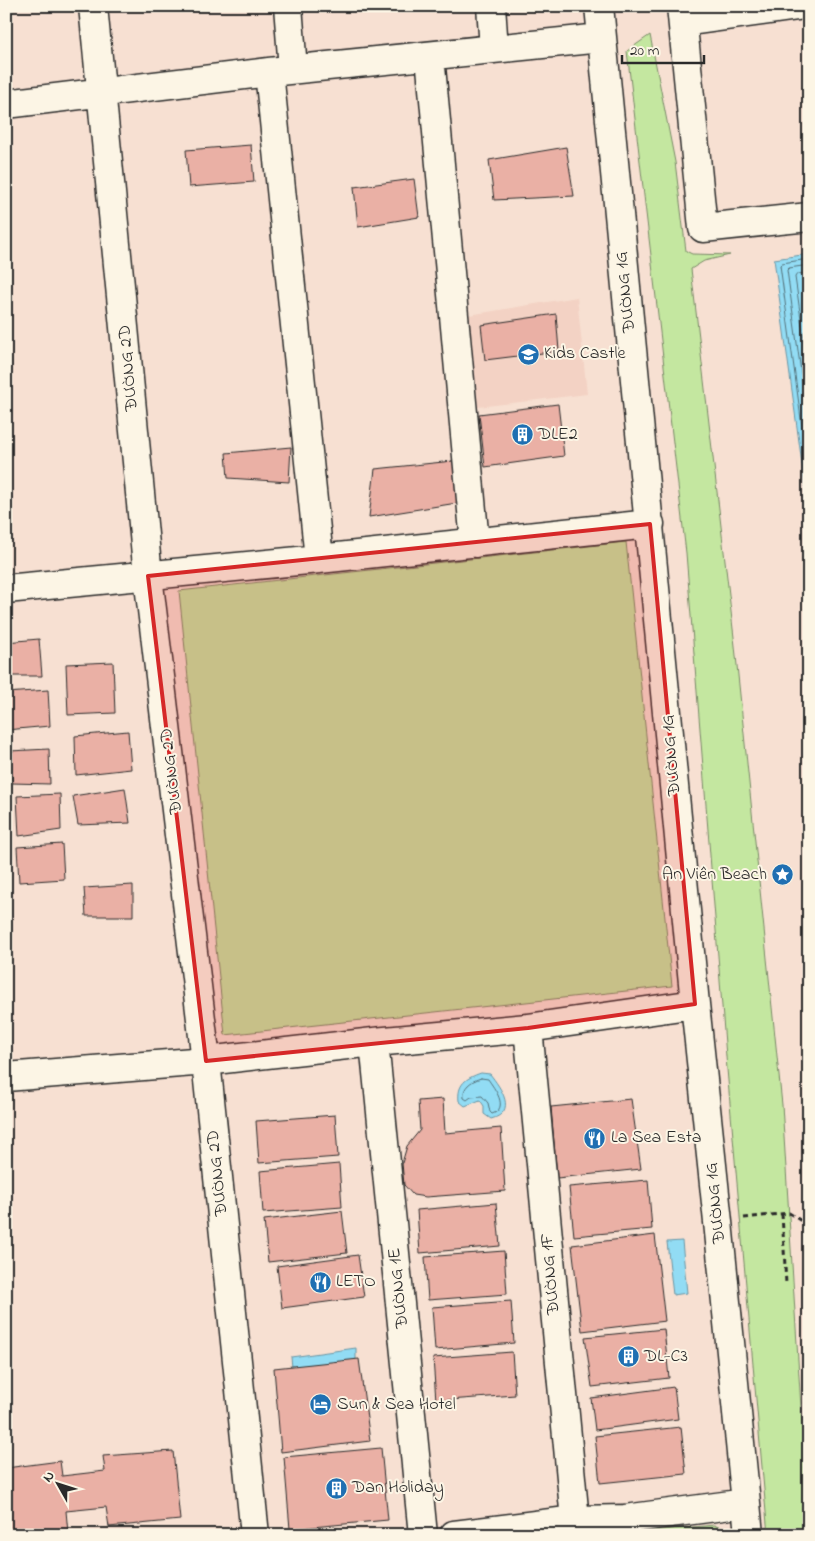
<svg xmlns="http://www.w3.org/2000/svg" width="815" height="1541" viewBox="0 0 815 1541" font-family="'Indie Flower',sans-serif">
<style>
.built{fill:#f3d2c4}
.green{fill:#c4e7a0;stroke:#788966}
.water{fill:#92dcf4;stroke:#6995a4}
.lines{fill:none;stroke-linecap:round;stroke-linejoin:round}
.shore{stroke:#54727b;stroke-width:1}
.building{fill:#eab0a5;stroke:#2b2b2b}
.minor-casing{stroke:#2b2b2b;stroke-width:31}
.path{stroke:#2b2b2b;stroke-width:3;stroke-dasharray:5 4;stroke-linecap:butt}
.minor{stroke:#fcf5e5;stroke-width:28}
.marked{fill:#d62828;fill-opacity:0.2;stroke:#d62828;stroke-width:4;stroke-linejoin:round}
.labels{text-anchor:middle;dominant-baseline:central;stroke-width:4;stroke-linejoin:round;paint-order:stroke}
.street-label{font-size:18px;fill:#2b2b2b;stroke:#fcf5e5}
.poi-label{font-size:18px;fill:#2b2b2b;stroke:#fcf5e5;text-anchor:start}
</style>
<rect width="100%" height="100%" fill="#f7e0d2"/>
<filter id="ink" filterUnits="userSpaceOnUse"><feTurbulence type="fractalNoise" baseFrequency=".02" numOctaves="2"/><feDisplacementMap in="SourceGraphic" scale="10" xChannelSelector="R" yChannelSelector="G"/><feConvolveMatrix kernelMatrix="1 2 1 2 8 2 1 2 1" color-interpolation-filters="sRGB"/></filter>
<g filter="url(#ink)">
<path class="built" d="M 577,297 L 587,394 L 478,407 L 469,315 Z"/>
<path class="green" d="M 650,35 L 675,162 L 686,251 L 692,254 L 730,255 L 704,261 L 691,269 L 735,646 L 782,1105 L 809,1535 L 768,1535 L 727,1069 L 686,553 L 627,51 Z
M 626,542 L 672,986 L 225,1035 L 179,591 Z
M 714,1525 L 723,1529 L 729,1535 L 647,1535 L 653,1531 Z"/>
<path class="water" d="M 809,254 L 809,515 L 774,259 Z
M 481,1073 L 490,1074 C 501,1088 518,1112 491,1119 L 484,1114 L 484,1106 L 480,1100 L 465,1106 L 459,1101 C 457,1084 466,1078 481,1073 Z
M 682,1241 L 687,1293 L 673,1295 L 667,1242 Z
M 356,1348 L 356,1360 L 292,1367 L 291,1357 Z"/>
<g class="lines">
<path class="shore" d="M 809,259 L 782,263 L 780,265 L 809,478
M 809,265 L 789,268 L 787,270 L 809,431
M 809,273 L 797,274 L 795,277 L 809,375
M 481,1078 L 488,1079 C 494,1088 510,1108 492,1114 L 490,1112 L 488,1103 L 482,1096 L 471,1097 L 467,1100 L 464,1098 C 462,1087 471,1081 481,1078 Z"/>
</g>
<path class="building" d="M 251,145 L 254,182 L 189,187 L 186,150 Z
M 566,147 L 574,196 L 494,200 L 489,160 Z
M 414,179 L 419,217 L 358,227 L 354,187 Z
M 556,314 L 559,351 L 485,360 L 481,325 Z
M 558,404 L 564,456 L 485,467 L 479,414 Z
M 291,447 L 289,482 L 228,478 L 226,453 Z
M 453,461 L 457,503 L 369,517 L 375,469 Z
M 39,639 L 42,676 L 6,676 L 6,642 Z
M 113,662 L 115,713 L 68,715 L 66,664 Z
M 48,690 L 50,726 L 6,730 L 6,693 Z
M 128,731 L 131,769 L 76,775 L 75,736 Z
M 49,749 L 50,784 L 12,783 L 10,751 Z
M 125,788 L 130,823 L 78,825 L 73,796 Z
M 60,794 L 61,830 L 19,836 L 17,796 Z
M 62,844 L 64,879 L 19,882 L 17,847 Z
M 133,885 L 133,916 L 86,916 L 84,888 Z
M 443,1099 L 445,1133 L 501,1128 L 505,1191 L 426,1197 L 413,1195 L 404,1185 L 402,1163 L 407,1146 L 420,1130 L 418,1101 Z
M 631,1099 L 641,1169 L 557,1178 L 551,1107 Z
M 335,1115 L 338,1157 L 259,1163 L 256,1121 Z
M 339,1164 L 342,1207 L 263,1213 L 260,1171 Z
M 648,1180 L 652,1229 L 574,1236 L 569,1187 Z
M 496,1203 L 500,1246 L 420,1253 L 417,1210 Z
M 342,1211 L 347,1253 L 268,1262 L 264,1220 Z
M 655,1235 L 665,1321 L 582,1331 L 572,1245 Z
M 504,1251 L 507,1294 L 428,1300 L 425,1257 Z
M 358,1255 L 364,1297 L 282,1308 L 277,1266 Z
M 511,1301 L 514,1343 L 435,1350 L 432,1307 Z
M 664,1329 L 669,1378 L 592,1387 L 585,1337 Z
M 512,1352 L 515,1395 L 436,1401 L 433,1358 Z
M 359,1359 L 370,1441 L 281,1452 L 274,1368 Z
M 674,1387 L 678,1419 L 595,1430 L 591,1398 Z
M 681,1427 L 686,1474 L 600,1483 L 595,1436 Z
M 381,1448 L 388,1520 L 290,1529 L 284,1457 Z
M 173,1451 L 180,1520 L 109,1527 L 106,1507 L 66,1511 L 68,1533 L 50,1535 L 6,1535 L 6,1468 L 60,1461 L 62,1476 L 105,1471 L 103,1456 Z"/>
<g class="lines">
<defs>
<path id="minor" d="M 93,6 L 148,576 L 206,1061 L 255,1535
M 288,6 L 293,69
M 491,6 L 494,49
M 599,6 L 695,1004 L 718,1222 L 746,1503
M 681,6 L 703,228 L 809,217
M 683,22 L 798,6
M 430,56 L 475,543
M 269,72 L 319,559
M 6,104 L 269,72 L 601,38
M 6,589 L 319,559 L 650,524
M 528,1028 L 575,1520
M 374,1042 L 423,1535
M 6,1077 L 206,1061 L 374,1042 L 528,1028 L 695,1004
M 454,1535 L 575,1520 L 625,1519 L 746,1503 L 749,1535"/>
</defs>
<use href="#minor" class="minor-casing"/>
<path class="path" d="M 782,1214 L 786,1284
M 744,1218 L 789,1213 L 809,1226"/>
<use href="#minor" class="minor"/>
</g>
</g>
<path class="marked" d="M 650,524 L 695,1004 L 528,1028 L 206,1061 L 148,576 Z"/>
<defs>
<symbol id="school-disc" viewBox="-11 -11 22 22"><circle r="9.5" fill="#1f6fb2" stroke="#fcf5e5"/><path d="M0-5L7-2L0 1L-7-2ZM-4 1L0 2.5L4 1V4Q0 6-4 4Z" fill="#fff"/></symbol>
<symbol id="building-disc" viewBox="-11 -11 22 22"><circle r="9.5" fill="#1f6fb2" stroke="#fcf5e5"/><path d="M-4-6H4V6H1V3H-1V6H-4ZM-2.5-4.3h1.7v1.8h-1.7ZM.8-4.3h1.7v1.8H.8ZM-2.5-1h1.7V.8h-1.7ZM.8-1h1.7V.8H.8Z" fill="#fff"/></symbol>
<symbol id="sight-disc" viewBox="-11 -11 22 22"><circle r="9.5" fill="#1f6fb2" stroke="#fcf5e5"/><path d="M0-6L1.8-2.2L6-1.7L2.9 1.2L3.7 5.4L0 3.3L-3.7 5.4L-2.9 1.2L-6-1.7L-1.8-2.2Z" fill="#fff"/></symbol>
<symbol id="restaurant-disc" viewBox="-11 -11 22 22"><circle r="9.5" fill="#1f6fb2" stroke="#fcf5e5"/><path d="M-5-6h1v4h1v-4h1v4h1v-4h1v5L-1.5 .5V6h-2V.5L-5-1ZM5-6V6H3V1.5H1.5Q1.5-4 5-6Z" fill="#fff"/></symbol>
<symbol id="hotel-disc" viewBox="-11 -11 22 22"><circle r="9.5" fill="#1f6fb2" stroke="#fcf5e5"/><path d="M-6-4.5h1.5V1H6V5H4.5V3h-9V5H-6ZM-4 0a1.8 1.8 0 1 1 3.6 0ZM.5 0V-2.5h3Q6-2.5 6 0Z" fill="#fff"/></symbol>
</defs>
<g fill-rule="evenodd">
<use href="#school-disc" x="516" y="342" width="25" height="25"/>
<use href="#building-disc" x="510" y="422" width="25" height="25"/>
<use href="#sight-disc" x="770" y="862" width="25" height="25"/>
<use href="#restaurant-disc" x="582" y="1126" width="25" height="25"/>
<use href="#restaurant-disc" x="308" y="1270" width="25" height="25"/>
<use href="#building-disc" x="616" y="1344" width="25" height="25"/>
<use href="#hotel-disc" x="308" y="1392" width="25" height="25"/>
<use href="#building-disc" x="324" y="1476" width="25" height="25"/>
</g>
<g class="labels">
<g class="street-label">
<text transform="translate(626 292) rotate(-96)">ĐƯỜNG 1G</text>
<text transform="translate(129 368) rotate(-95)">ĐƯỜNG 2D</text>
<text transform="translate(672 755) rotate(-95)">ĐƯỜNG 1G</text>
<text transform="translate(172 771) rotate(-97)">ĐƯỜNG 2D</text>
<text transform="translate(218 1173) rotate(-96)">ĐƯỜNG 2D</text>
<text transform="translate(716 1203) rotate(-96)">ĐƯỜNG 1G</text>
<text transform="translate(551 1274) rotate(-95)">ĐƯỜNG 1F</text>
<text transform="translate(399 1288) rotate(-96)">ĐƯỜNG 1E</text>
</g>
<g class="poi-label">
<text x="544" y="354">Kids Castle</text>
<text x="538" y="435">DLE2</text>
<text x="767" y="875" text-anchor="end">An Viên Beach</text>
<text x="611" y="1138">La Sea Esta</text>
<text x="336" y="1282">LETO</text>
<text x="644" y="1357">DL-C3</text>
<text x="337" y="1405">Sun &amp; Sea Hotel</text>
<text x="352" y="1488">Dan Holiday</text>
</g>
</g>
<rect width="815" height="1541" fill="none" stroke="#fcf5e5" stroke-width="25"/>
<rect x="12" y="12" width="790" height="1516" fill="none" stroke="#2b2b2b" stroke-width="2" filter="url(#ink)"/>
<g transform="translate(58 1484) rotate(309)" stroke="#fcf5e5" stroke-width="4" paint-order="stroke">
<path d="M0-4L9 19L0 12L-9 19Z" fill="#2b2b2b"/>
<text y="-8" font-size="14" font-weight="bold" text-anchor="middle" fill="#2b2b2b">N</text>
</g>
<path d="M622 55v8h82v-8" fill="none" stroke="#2b2b2b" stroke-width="2.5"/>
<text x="630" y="55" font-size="15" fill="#2b2b2b" stroke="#fcf5e5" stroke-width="4" paint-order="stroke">20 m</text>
</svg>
